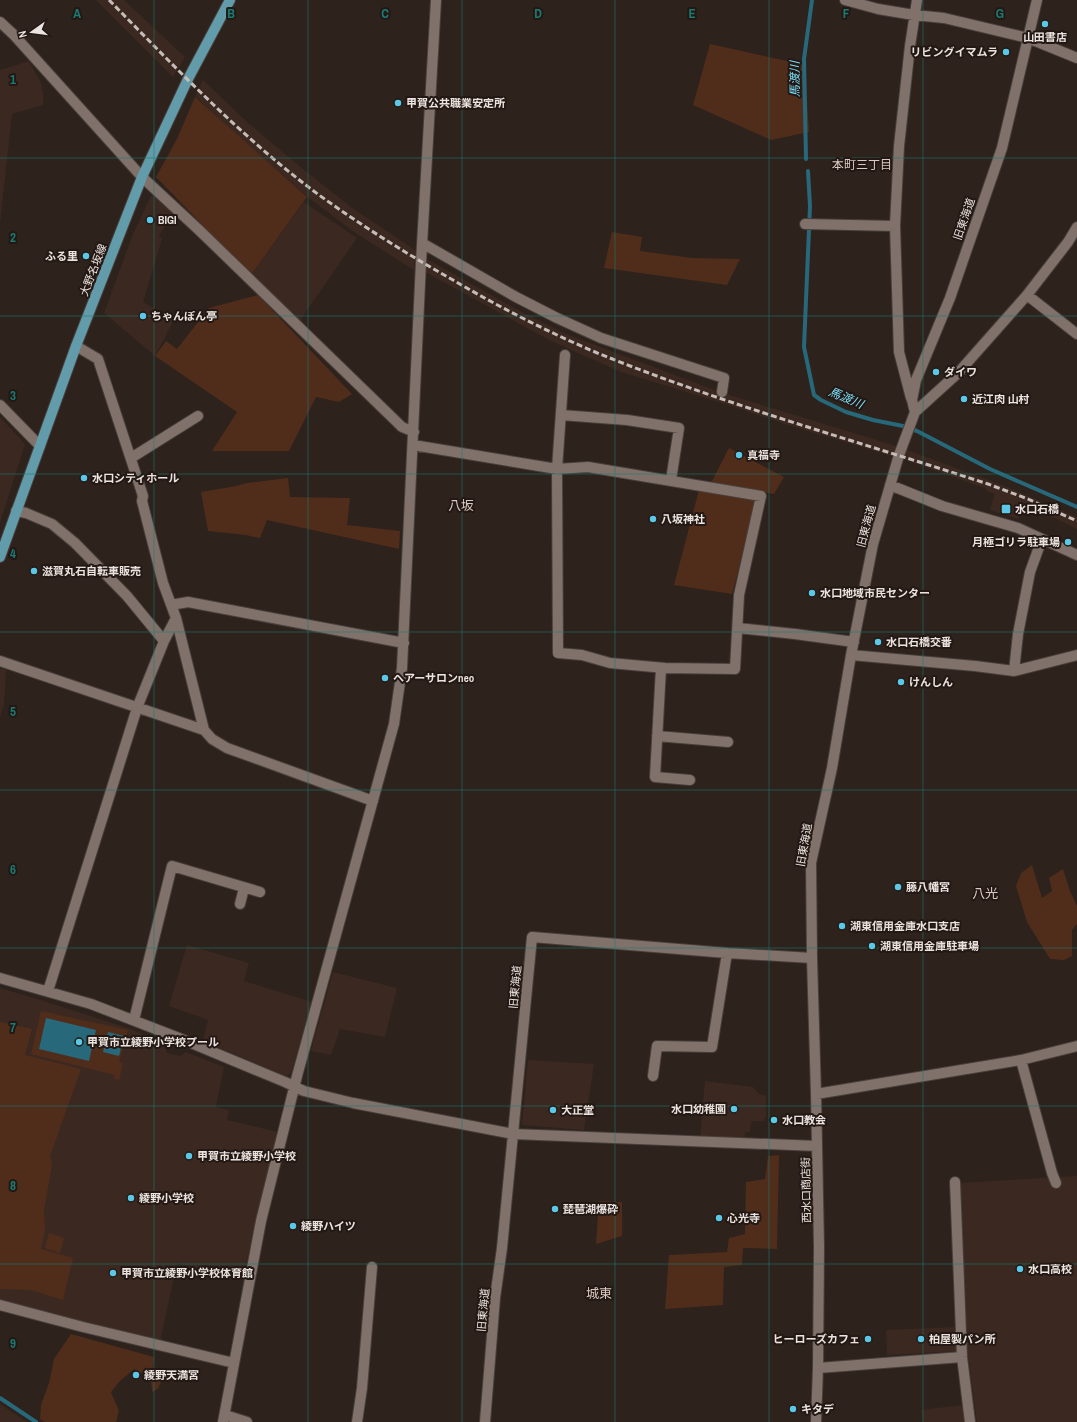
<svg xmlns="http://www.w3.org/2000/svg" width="1077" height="1422" viewBox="0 0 1077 1422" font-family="'Archivo Narrow','Noto Sans JP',sans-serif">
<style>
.built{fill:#3b2921}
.green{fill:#502d1b}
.water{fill:#27697a}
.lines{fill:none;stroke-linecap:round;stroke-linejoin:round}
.stream{stroke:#27697a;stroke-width:4}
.minor-casing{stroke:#483f3b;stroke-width:12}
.major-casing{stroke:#483f3b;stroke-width:12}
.minor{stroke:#80726b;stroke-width:10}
.major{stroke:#629ba9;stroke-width:10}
.rail{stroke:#c6bdb9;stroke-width:3;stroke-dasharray:6 3;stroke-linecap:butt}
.grid{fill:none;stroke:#1a7b74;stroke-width:1;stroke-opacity:0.55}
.poi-dot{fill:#5ac8e6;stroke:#231813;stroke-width:1.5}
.labels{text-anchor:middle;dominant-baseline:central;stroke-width:4;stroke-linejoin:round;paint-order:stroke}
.poi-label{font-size:11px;font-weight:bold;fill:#ebe3df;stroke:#231813;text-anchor:start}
.street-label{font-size:11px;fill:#ebe3df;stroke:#231813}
.water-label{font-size:12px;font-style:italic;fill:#7bdefa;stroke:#231813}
.neighbourhood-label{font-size:12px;fill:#dacac3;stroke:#231813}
.quarter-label{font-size:13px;fill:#dacac3;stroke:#231813}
.grid-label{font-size:13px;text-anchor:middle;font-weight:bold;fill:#1a7b74;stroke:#231813;stroke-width:4;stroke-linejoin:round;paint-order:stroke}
</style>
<rect width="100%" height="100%" fill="#2d221c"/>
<path class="built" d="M 96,0 L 124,0 L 185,57 L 173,77 Z
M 29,61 L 41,83 L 43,94 L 43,105 L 12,114 L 0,224 L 0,70 Z
M 203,80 L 245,120 L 298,165 L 352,208 L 415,250 L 414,270 L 357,234 L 309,198 L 243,141 L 195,96 Z
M 151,196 L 158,199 L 173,212 L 159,236 L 162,239 L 143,302 L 174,320 L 155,356 L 104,313 L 133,234 Z
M 304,202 L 357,238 L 299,322 L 251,275 Z
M 427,259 L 518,310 L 566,334 L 720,392 L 896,446 L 892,456 L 788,425 L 719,402 L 621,372 L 551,341 L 427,273 Z
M 0,417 L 25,444 L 0,523 Z
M 907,450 L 1007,487 L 1077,517 L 1077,529 L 1024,503 L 1018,519 L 990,510 L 995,494 L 986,491 L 987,489 L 903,459 Z
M 0,668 L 6,670 L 4,705 L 0,717 Z
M 187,945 L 249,963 L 244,981 L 312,1002 L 291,1073 L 286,1076 L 203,1041 L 208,1020 L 169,1006 Z
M 333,972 L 397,988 L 385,1037 L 340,1029 L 331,1055 L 311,1051 Z
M 0,988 L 50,1003 L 131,1029 L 163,1043 L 167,1053 L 180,1056 L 186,1052 L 224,1067 L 216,1107 L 229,1110 L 227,1120 L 278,1132 L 242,1280 L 177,1263 L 160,1342 L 0,1300 Z
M 528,1060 L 594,1064 L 584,1130 L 522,1125 Z
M 705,1081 L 753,1087 L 759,1094 L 766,1096 L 766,1118 L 764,1119 L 765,1121 L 751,1121 L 750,1132 L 745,1132 L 745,1142 L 700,1139 Z
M 1077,1176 L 1077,1422 L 977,1422 L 968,1355 L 959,1183 Z
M 955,1327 L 957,1351 L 887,1355 L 886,1330 Z
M 0,1404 L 27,1422 L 0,1422 Z
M 963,1405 L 965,1422 L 923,1422 L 921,1410 Z"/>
<path class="green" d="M 710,44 L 805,65 L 809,132 L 771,140 L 693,105 Z
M 195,97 L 307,197 L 251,275 L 156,177 L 177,139 Z
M 612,232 L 642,237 L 640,251 L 692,258 L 740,259 L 727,285 L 604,268 Z
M 258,295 L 352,394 L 339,402 L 316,397 L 289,451 L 212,451 L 237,412 L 155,356 L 166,341 L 177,349 L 209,308 Z
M 729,448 L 784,477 L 774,494 L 711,483 Z
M 288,478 L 290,497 L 350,498 L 347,525 L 400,531 L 399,549 L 267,520 L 260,538 L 246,535 L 208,531 L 201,492 L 236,486 L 247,483 Z
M 699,490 L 752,499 L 756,504 L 732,594 L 674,585 Z
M 1032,865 L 1042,898 L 1052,891 L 1049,878 L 1063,869 L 1070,891 L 1077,906 L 1077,924 L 1072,930 L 1072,956 L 1064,960 L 1050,959 L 1027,922 L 1016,886 L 1021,873 Z
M 41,1011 L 128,1030 L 119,1062 L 123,1063 L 119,1080 L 114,1079 L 115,1075 L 31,1054 Z
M 0,1022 L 32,1029 L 25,1055 L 81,1069 L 50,1156 L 52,1165 L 44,1210 L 45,1231 L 41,1249 L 73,1258 L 63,1300 L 31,1290 L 0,1289 Z
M 779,1155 L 777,1249 L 743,1248 L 742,1265 L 724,1267 L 723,1305 L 665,1309 L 669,1255 L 727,1252 L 729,1238 L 745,1234 L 746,1182 L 765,1179 L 768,1156 Z
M 599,1201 L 622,1202 L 622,1236 L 596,1244 Z
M 49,1233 L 64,1238 L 60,1253 L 45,1248 Z
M 71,1334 L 154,1357 L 152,1373 L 163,1377 L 158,1389 L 152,1392 L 151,1378 L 134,1369 L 120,1381 L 111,1392 L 119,1411 L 116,1422 L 45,1422 L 40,1419 L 41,1405 L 49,1383 L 54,1359 Z"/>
<path class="water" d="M 46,1018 L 96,1030 L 89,1061 L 39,1049 Z
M 108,1032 L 124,1036 L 119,1056 L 103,1052 Z"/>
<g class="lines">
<path class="stream" d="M 806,159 L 804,59 L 812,0
M 808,171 L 810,206 L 804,347 L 814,395 L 821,400 L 846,412 L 873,420 L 903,426 L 917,431 L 990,469 L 1077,507
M 0,1398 L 36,1422"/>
<defs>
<path id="minor" d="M 845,0 L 878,9 L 914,15 L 944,18 L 1028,38 L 1077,58
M 0,22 L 13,34 L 142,177 L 199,230 L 402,427 L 414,432
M 805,224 L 895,226
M 422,243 L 516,297 L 557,318 L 601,338 L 724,378 L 722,392
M 1027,295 L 1077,334
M 911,398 L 899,352 L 895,226 L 899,146 L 910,46 L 917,0
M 0,405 L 40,446
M 915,412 L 958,373 L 1027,295 L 1068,242 L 1077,227
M 561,415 L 627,420 L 679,428 L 671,480
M 413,445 L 557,469 L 588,467 L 761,496 L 739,595 L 735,669 L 665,668 L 610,663 L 582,655 L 558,653 L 557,469 L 565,355
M 131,458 L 198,416
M 890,485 L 942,506 L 1018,528 L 1077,555
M 16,511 L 26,513 L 52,524 L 75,543 L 127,596 L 164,641
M 171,605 L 188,602 L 404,643
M 176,618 L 204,730
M 738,628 L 795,634 L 854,642
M 851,655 L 975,666 L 1014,671 L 1077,655
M 0,661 L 204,730 L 212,739 L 227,748 L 373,801
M 661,668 L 655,777 L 690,780
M 1014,671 L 1018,634 L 1030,572 L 1042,539
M 657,736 L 728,742
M 240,904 L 244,888
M 0,978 L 91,1004 L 179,1038 L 285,1082 L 304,1091 L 353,1103 L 513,1134 L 817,1146
M 48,991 L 137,708 L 164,641 L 176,618 L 163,583 L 142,501 L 143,496 L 98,359 L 76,346
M 134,1020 L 172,866 L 260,892
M 1021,1060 L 1052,1173 L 1056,1183
M 653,1076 L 657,1046 L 712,1047 L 727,953
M 816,1094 L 1021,1060 L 1077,1046
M 955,1182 L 962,1357 L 970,1422
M 0,1305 L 83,1327 L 234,1363
M 818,1368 L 962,1357
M 225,1415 L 247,1422
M 223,1422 L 261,1221 L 297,1076 L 394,724 L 402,668 L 421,262 L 436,0
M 357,1422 L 362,1388 L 372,1267
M 485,1422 L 495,1298 L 502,1248 L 532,937 L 727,953 L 812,958
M 816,1422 L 818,1368 L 819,1247 L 816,1094 L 812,958 L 811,863 L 832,768 L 851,655 L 873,544 L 899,455 L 915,412 L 912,400 L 916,380 L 950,298 L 1002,148 L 1037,0"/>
<path id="major" d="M 0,557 L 76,346 L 142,177 L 188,79 L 230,0"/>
</defs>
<use href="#minor" class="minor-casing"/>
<use href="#major" class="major-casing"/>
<use href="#minor" class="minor"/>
<use href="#major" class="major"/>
<path class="rail" d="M 109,0 C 176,68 242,138 319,195 C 362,226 407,254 453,280 C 499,307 546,331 595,352 C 722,404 857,441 988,484 L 1028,499 L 1077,521"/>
</g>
<path class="grid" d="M 154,0 L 154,1422M 308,0 L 308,1422M 462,0 L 462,1422M 615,0 L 615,1422M 769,0 L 769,1422M 923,0 L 923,1422M 0,158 L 1077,158M 0,316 L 1077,316M 0,474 L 1077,474M 0,632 L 1077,632M 0,790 L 1077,790M 0,948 L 1077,948M 0,1106 L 1077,1106M 0,1264 L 1077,1264"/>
<g class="poi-dot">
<circle cx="1045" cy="24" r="4"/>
<circle cx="1006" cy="52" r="4"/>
<circle cx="398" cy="103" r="4"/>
<circle cx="150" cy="220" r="4"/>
<circle cx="86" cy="256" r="4"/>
<circle cx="143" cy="316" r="4"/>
<circle cx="936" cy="372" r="4"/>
<circle cx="964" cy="399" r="4"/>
<circle cx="739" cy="455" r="4"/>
<circle cx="84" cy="478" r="4"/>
<rect x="1001" y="504" width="10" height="10" rx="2"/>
<circle cx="653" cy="519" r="4"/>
<circle cx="1068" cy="542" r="4"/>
<circle cx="34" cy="571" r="4"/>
<circle cx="812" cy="593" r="4"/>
<circle cx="878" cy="642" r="4"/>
<circle cx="385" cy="678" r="4"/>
<circle cx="901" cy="682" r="4"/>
<circle cx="898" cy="887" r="4"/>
<circle cx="842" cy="926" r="4"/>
<circle cx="872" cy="946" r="4"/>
<circle cx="79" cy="1042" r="4"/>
<circle cx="734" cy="1109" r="4"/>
<circle cx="553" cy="1110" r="4"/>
<circle cx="774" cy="1120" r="4"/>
<circle cx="189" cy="1156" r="4"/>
<circle cx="131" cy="1198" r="4"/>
<circle cx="555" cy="1209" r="4"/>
<circle cx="719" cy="1218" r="4"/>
<circle cx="293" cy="1226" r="4"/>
<circle cx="1020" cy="1269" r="4"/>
<circle cx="113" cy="1273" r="4"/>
<circle cx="868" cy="1339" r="4"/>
<circle cx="921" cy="1339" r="4"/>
<circle cx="136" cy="1375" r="4"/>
<circle cx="793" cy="1409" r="4"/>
</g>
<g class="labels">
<g class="poi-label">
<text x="1045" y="37" text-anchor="middle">山田書店</text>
<text x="998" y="52" text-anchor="end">リビングイマムラ</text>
<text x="406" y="103">甲賀公共職業安定所</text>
<text x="158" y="220">BIGI</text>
<text x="78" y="256" text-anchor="end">ふる里</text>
<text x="151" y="316">ちゃんぽん亭</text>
<text x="944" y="372">ダイワ</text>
<text x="972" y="399">近江肉 山村</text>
<text x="747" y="455">真福寺</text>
<text x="92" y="478">水口シティホール</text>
<text x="1015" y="509">水口石橋</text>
<text x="661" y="519">八坂神社</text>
<text x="1060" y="542" text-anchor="end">月極ゴリラ駐車場</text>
<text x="42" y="571">滋賀丸石自転車販売</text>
<text x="820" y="593">水口地域市民センター</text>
<text x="886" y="642">水口石橋交番</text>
<text x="393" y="678">ヘアーサロンneo</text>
<text x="909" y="682">けんしん</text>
<text x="906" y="887">藤八幡宮</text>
<text x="850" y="926">湖東信用金庫水口支店</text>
<text x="880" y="946">湖東信用金庫駐車場</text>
<text x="87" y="1042">甲賀市立綾野小学校プール</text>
<text x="726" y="1109" text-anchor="end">水口幼稚園</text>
<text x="561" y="1110">大正堂</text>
<text x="782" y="1120">水口教会</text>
<text x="197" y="1156">甲賀市立綾野小学校</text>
<text x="139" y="1198">綾野小学校</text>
<text x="563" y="1209">琵琶湖爆砕</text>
<text x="727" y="1218">心光寺</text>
<text x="301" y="1226">綾野ハイツ</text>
<text x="1028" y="1269">水口高校</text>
<text x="121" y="1273">甲賀市立綾野小学校体育館</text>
<text x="860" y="1339" text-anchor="end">ヒーローズカフェ</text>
<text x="929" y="1339">柏屋製パン所</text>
<text x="144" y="1375">綾野天満宮</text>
<text x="801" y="1409">キタデ</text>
</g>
<g class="street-label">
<text transform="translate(964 219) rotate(-71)">旧東海道</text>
<text transform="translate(93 270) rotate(-69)">大野名坂線</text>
<text transform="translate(866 526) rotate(-75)">旧東海道</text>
<text transform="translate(804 845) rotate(-80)">旧東海道</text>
<text transform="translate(515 987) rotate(-85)">旧東海道</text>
<text transform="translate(806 1190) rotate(-91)">西水口商店街</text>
<text transform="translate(483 1310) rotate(-85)">旧東海道</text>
</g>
<g class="water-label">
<text transform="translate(795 79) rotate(-91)">馬渡川</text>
<text transform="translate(846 398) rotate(23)">馬渡川</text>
</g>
<g class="neighbourhood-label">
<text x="862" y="165">本町三丁目</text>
</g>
<g class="quarter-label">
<text x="461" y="505">八坂</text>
<text x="985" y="893">八光</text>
<text x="599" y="1293">城東</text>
</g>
</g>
<g class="grid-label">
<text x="77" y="18">A</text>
<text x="231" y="18">B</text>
<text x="385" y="18">C</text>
<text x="538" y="18">D</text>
<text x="692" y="18">E</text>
<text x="846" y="18">F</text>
<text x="1000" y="18">G</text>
<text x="13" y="84">1</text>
<text x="13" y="242">2</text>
<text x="13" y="400">3</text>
<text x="13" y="558">4</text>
<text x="13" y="716">5</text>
<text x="13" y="874">6</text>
<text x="13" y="1032">7</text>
<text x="13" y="1190">8</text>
<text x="13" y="1348">9</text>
</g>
<g transform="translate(32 32) rotate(256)" stroke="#231813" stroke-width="3" paint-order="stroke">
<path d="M0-3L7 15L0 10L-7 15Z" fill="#ebe3df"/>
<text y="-6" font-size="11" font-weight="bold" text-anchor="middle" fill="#ebe3df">N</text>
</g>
</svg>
